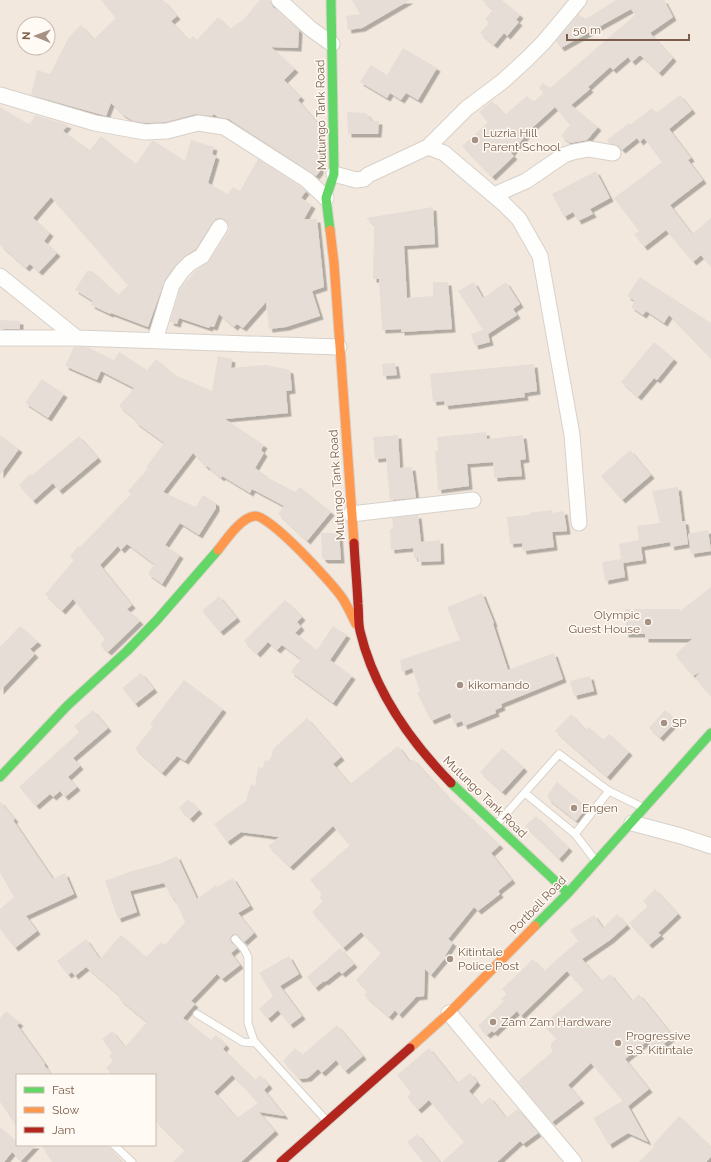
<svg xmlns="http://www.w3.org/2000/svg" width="711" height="1162" viewBox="0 0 711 1162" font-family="Raleway,sans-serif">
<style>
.residential{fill:#f2e8dd;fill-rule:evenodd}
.building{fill:#e6ded6;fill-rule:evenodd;filter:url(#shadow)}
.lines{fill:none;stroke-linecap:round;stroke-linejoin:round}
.lane-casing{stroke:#d7d1ca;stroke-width:9}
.street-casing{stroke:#d7d1ca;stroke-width:17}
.fast-casing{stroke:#d9d2cb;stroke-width:11}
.slow-casing{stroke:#d9d2cb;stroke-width:11}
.jam-casing{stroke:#d9d2cb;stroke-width:11}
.lane{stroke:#fefefd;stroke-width:7}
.street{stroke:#fefefd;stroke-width:15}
.fast{stroke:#63d668;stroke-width:9}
.slow{stroke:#ff974d;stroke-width:9}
.jam{stroke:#b3261e;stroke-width:9}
.poi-dot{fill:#a69285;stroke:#fffaf3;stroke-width:1.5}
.labels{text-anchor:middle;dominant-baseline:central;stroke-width:3;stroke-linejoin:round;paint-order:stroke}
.street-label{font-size:12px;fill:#7a5d4c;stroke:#fffaf3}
.poi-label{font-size:12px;fill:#7a5d4c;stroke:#fffaf3;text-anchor:start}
</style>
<defs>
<filter id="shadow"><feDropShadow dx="3.5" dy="3.5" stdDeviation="0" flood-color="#0004"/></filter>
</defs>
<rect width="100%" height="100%" fill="#f9f5ef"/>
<path class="residential" d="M 0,0 L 711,0 L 711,1162 L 0,1162 ZM 24,24 L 48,24 L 48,48 L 24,48 ZM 17,1075 L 155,1075 L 155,1145 L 17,1145 Z"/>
<path class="building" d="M 101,0 L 163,0 L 177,16 L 171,21 L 189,40 L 193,36 L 197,40 L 218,17 L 230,29 L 244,19 L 260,0 L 270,0 L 273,7 L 299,30 L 298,48 L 271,47 L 295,69 L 284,80 L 301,97 L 298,100 L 320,126 L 320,171 L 316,176 L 229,119 L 218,117 L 214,114 L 212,116 L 196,114 L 166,122 L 146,123 L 133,121 L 122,114 L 111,103 L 106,116 L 31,95 L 37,70 L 50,74 L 69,37 L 81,25 L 94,39 L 116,18 Z
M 352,0 L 410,0 L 362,28 L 348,30 L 346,16 L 360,14 Z
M 482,0 L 502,0 L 520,15 L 516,20 L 519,22 L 507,36 L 504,33 L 494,45 L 480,33 L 489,23 L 485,19 L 493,10 Z
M 616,0 L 664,0 L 673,17 L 650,33 L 673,58 L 659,73 L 640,55 L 632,62 L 628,57 L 613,70 L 610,67 L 588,87 L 590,89 L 571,105 L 598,127 L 587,140 L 570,143 L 561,136 L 570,125 L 555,107 L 533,127 L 511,153 L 514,156 L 492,177 L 462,146 L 488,122 L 479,112 L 492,101 L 505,115 L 527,96 L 533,102 L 544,93 L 539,88 L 543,83 L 550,88 L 635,15 L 631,9 L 561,48 L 556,41 L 579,14 L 584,20 Z
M 403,48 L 437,68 L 418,100 L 406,93 L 401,100 L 390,93 L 387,98 L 360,82 L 371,65 L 387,75 Z
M 680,95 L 692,110 L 669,129 L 691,158 L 688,160 L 703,180 L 670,205 L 692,234 L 711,218 L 711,267 L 701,255 L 693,262 L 666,230 L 644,247 L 634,234 L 639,231 L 614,198 L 662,162 L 644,138 L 640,142 L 637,138 L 622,150 L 618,146 L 609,143 L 607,140 L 629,123 L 630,125 L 652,108 L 656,113 Z
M 0,107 L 25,122 L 30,124 L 35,115 L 68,125 L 63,131 L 90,150 L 101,136 L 136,164 L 152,141 L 154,141 L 185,161 L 191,140 L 214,147 L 212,154 L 216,156 L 208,183 L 228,194 L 233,187 L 240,191 L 258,159 L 301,187 L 306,191 L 301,198 L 312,205 L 304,219 L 317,219 L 324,287 L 312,291 L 320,316 L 286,327 L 269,329 L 266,302 L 243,328 L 237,324 L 234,327 L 219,314 L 214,327 L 210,326 L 209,328 L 179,318 L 177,324 L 170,322 L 180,289 L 196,270 L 209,261 L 228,232 L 229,228 L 228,223 L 225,220 L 221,218 L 216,219 L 213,222 L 196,249 L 184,257 L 175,266 L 165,280 L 148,327 L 111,313 L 110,314 L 91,305 L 93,301 L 75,290 L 87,271 L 92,271 L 118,295 L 128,285 L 51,197 L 33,218 L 50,233 L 44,241 L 57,253 L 39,272 L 30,264 L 26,268 L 0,245 Z
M 347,112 L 366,113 L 372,121 L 379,121 L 378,134 L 348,134 Z
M 596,171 L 610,198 L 590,209 L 593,214 L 578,221 L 573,212 L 564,217 L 552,194 Z
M 433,207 L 435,244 L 404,246 L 407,298 L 433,296 L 433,282 L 448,282 L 452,329 L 401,332 L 401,329 L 382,330 L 379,279 L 373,279 L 374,225 L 366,218 Z
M 640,277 L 711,323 L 711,358 L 669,315 L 664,323 L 646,311 L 643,315 L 631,307 L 635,301 L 627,296 Z
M 474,282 L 483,298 L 506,282 L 520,304 L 513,309 L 517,315 L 488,334 L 490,342 L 475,346 L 471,334 L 483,330 L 458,291 Z
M 0,320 L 20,321 L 20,329 L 0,329 Z
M 654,342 L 674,359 L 657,380 L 654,378 L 638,397 L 621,382 Z
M 74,347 L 87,347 L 114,360 L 119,352 L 147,370 L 156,359 L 175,375 L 212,391 L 218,356 L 232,359 L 231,368 L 266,365 L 290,370 L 292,390 L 286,391 L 288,413 L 225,419 L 264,445 L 261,450 L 264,453 L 255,468 L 264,474 L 263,475 L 295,492 L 300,487 L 331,512 L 307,541 L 278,514 L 284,506 L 252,489 L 250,493 L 222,476 L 221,478 L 207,466 L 206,467 L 193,453 L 163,492 L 196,507 L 203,495 L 216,503 L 216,508 L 199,535 L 180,523 L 165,545 L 180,555 L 162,584 L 148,574 L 154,564 L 127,544 L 121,550 L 118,546 L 100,565 L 132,605 L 127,609 L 140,621 L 108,652 L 100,645 L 105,639 L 73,599 L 62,611 L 45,594 L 74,560 L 70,556 L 78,546 L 80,547 L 131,494 L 128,491 L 148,468 L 146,467 L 164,443 L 135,422 L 136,420 L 119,406 L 134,388 L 101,371 L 97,380 L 65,366 Z
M 395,363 L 397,375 L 383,376 L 382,364 Z
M 534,364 L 537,391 L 524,393 L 525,397 L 445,406 L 444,401 L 433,402 L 430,374 Z
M 42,379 L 64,394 L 48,418 L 25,403 Z
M 486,432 L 487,439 L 523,435 L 526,459 L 520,460 L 522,476 L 494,478 L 493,462 L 467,464 L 469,486 L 438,490 L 435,451 L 438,450 L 437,437 Z
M 0,435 L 19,449 L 0,475 Z
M 398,435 L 400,468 L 412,467 L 416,498 L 390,500 L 386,458 L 375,459 L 373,437 Z
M 79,436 L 98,458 L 59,491 L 53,483 L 33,501 L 19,485 L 30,474 L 32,475 Z
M 630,450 L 651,475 L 622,500 L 601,476 Z
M 678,487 L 682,521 L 685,521 L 688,544 L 671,547 L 670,542 L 641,547 L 643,560 L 623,563 L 625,577 L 605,581 L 602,562 L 621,559 L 619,544 L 639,540 L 637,526 L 660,523 L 652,491 Z
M 552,510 L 553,513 L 564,511 L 567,531 L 552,532 L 554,547 L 523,551 L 522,543 L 510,544 L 507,517 L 530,515 L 529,513 Z
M 418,515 L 421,542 L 440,540 L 441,561 L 418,562 L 418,558 L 414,558 L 413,548 L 391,550 L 390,529 L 393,529 L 392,518 Z
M 708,530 L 711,551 L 691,554 L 688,534 Z
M 321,533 L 339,533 L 341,560 L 325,560 L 322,558 Z
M 711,587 L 711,696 L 695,678 L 700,672 L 693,676 L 675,655 L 692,639 L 645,639 L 645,634 L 625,634 L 625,609 L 680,609 L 680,611 Z
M 482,593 L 494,623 L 493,624 L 508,670 L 554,653 L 563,679 L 501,704 L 502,707 L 495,710 L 496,713 L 464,726 L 462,721 L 454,724 L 450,713 L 431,721 L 417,693 L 420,691 L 412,668 L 402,672 L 400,660 L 460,640 L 447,607 Z
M 219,596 L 237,618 L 220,632 L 202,611 Z
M 285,600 L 302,617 L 297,622 L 301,627 L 295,633 L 317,650 L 333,626 L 347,635 L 330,660 L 352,676 L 333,703 L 291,672 L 301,659 L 282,645 L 277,650 L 268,642 L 257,654 L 244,641 Z
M 20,626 L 38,642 L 30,649 L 35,654 L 0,691 L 0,647 Z
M 141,673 L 154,689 L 135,704 L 122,688 Z
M 590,676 L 594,691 L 574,696 L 570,681 Z
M 184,680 L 223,709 L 185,761 L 177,756 L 162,773 L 135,749 L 153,726 L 150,724 Z
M 93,710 L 108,728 L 73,758 L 80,766 L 68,777 L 77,787 L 65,797 L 60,791 L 53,797 L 50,794 L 36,806 L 19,787 L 79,732 L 74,726 Z
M 665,710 L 676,721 L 660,738 L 649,728 Z
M 571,714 L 586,730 L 589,727 L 603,740 L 609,734 L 629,752 L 607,777 L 555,731 Z
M 307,718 L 341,757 L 333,764 L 350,784 L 398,746 L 410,762 L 413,759 L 446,795 L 500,845 L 491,853 L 512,880 L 498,891 L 500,894 L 478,911 L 474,907 L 448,939 L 453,943 L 445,956 L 446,957 L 431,975 L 425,969 L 424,996 L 416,997 L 399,1015 L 395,1010 L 389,1017 L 364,995 L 368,991 L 356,980 L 381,953 L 361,932 L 343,948 L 312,912 L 323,901 L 319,897 L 322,894 L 310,880 L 350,845 L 333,826 L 290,867 L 268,846 L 279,837 L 241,832 L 227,842 L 214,824 L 246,801 L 251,784 L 255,786 L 258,767 L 263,768 L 265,760 L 269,761 L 270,758 L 271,758 L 273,749 Z
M 502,748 L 524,768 L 502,792 L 480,772 Z
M 557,782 L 587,807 L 576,821 L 548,799 L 548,794 Z
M 188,799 L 199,810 L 190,819 L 179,808 Z
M 0,801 L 15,819 L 13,820 L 53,879 L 65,873 L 74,894 L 26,916 L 37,931 L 15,948 L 0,929 L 0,909 L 14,897 L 0,873 Z
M 536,816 L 569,848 L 559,859 L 525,826 Z
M 177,856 L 197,899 L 216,885 L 217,887 L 233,878 L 250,906 L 238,913 L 254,933 L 244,942 L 236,934 L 232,935 L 230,938 L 231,942 L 237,948 L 231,953 L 240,965 L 222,979 L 217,974 L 191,1001 L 195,1004 L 183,1018 L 211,1040 L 216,1035 L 226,1045 L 223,1049 L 255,1080 L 260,1075 L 269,1085 L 264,1090 L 285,1116 L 259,1112 L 275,1131 L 241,1162 L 173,1162 L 185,1150 L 155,1120 L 155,1075 L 113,1075 L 106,1068 L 113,1061 L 109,1056 L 112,1053 L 102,1039 L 112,1031 L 125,1047 L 147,1022 L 119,999 L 121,997 L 86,967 L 75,976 L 72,972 L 68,975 L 57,961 L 86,939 L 100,959 L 121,935 L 146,957 L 161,942 L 165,945 L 185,922 L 174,898 L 172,899 L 164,883 L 130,891 L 137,912 L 118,919 L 105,881 L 132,871 L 159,864 ZM 232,1075 L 244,1087 L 258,1103 L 237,1118 L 214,1092 Z
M 655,889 L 678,914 L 658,933 L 661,935 L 649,945 L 629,923 L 648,906 L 643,901 Z
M 617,914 L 627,925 L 610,940 L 582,959 L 601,981 L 610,974 L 632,1001 L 639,994 L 673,1036 L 656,1051 L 647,1041 L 625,1059 L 649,1089 L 628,1106 L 648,1142 L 628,1133 L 609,1145 L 593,1118 L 623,1101 L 591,1063 L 568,1085 L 581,1100 L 552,1122 L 518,1081 L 553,1051 L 551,1048 L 551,1043 L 557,1038 L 543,1024 L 584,990 L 567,971 L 521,1016 L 517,1011 L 494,1033 L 492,1031 L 487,1035 L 478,1026 L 504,1001 L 501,999 L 507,994 L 502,989 L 533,959 L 544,971 L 578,941 L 570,930 L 594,915 L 603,928 Z
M 340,948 L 354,964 L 342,974 L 339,971 L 325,982 L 324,981 L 315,988 L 307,977 Z
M 289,956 L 299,974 L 280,986 L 302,1016 L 290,1025 L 278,1010 L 268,1019 L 259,1009 L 273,996 L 259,973 Z
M 6,1011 L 20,1023 L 17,1025 L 45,1064 L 44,1065 L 52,1075 L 17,1075 L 17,1127 L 0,1102 L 0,1018 Z
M 337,1025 L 363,1056 L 345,1071 L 336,1060 L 322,1073 L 318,1069 L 308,1078 L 299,1079 L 283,1061 L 295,1048 L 302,1055 Z
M 429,1048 L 457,1083 L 470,1073 L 477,1082 L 469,1091 L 481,1105 L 490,1097 L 506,1118 L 518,1109 L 538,1133 L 523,1144 L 520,1141 L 497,1162 L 442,1162 L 464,1142 L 429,1100 L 418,1110 L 407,1097 L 411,1093 L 397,1075 Z
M 679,1116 L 711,1147 L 711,1157 L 706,1162 L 639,1162 L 655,1146 L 653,1145 Z
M 0,1127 L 17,1142 L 17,1145 L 36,1145 L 21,1161 L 12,1152 L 4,1162 L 0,1162 Z
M 417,1134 L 440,1162 L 423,1162 L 407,1142 Z
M 41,1145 L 106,1145 L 122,1162 L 52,1162 Z"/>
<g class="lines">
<defs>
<path id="lane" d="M 525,793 L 575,834 L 595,860
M 497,824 L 559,754 L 609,791 L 642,807
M 575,834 L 609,791
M 235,939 L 244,949 L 248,957 L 248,1023 L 254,1041 L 325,1119
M 197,1014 L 243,1042 L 256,1043
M 114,1145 L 132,1162"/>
<path id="street" d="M 279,0 L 311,29 L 332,44
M 0,95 L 95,123 L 145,132 L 167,131 L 198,123 L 224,127 L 307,180 L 326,198
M 428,147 L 444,153 L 504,204 L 519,219 L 540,256 L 572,435 L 579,523
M 334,174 L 356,180 L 364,179 L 368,175 L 428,147 L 467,108 L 503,81 L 526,60 L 543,43 L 579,0
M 494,195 L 526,181 L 564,155 L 573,152 L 589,149 L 613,153
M 0,276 L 77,338
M 0,338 L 77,338 L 339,347
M 155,340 L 172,285 L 182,271 L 190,263 L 202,256 L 220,227
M 351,514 L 473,500
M 632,823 L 681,836 L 711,846
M 449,1013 L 574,1162"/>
<path id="fast" d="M 330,230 L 326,198 L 334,174 L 331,0
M 0,777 L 67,706 L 127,651 L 157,620 L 218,550
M 451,783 L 568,893
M 535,926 L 568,893 L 711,733"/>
<path id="slow" d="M 330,230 L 334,263 L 354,543
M 218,550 C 226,540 241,517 255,516 C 270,515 334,585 343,599 C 348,607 352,616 356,624
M 410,1048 L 449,1013 L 535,926"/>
<path id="jam" d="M 354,543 C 355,563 357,584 358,604 C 359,613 358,622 360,631 C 374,690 410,741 451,783
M 281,1162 L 410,1048"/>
</defs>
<use href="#lane" class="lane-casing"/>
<use href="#street" class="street-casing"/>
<use href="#fast" class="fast-casing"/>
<use href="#slow" class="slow-casing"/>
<use href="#jam" class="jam-casing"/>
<use href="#lane" class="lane"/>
<use href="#street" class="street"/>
<use href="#fast" class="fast"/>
<use href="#slow" class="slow"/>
<use href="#jam" class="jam"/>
</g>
<g class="poi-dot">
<circle cx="475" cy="140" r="4"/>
<circle cx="648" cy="622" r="4"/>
<circle cx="460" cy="685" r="4"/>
<circle cx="664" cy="723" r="4"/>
<circle cx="574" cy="808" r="4"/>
<circle cx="450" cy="959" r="4"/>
<circle cx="493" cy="1022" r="4"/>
<circle cx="618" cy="1043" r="4"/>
</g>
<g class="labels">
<g class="street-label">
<text transform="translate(321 115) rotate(-91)">Mutungo Tank Road</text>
<text transform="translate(337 485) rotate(-94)">Mutungo Tank Road</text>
<text transform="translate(485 797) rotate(44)">Mutungo Tank Road</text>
<text transform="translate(538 905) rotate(-46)">Portbell Road</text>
</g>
<g class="poi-label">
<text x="483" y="133">Luzria Hill<tspan x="483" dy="14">Parent School</tspan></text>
<text x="640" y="615" text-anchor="end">Olympic<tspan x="640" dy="14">Guest House</tspan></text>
<text x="468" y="685">kikomando</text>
<text x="672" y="723">SP</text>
<text x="582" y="808">Engen</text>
<text x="458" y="952">Kitintale<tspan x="458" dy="14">Police Post</tspan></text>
<text x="501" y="1022">Zam Zam Hardware</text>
<text x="626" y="1036">Progressive<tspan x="626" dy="14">S.S. Kitintale</tspan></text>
</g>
</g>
<rect x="16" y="1074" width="140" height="72" fill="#fffaf3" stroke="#cabbb0"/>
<rect x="24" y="1087" width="20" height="6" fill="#63d668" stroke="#cabbb0"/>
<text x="52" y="1094" font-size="12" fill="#7a5d4c">Fast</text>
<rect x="24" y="1107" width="20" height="6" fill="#ff974d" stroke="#cabbb0"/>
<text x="52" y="1114" font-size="12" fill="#7a5d4c">Slow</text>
<rect x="24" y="1127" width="20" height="6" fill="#b3261e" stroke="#cabbb0"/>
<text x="52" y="1134" font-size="12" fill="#7a5d4c">Jam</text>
<g transform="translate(36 36) rotate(271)"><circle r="19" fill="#fffaf3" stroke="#cabbb0"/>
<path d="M0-3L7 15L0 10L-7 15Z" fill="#a69285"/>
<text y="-6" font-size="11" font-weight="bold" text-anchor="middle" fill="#7a5d4c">N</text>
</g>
<path d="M567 34v6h122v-6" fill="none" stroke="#7a5d4c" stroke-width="2"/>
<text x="573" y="34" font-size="12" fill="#7a5d4c" stroke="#fffaf3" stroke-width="3" paint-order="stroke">50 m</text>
</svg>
